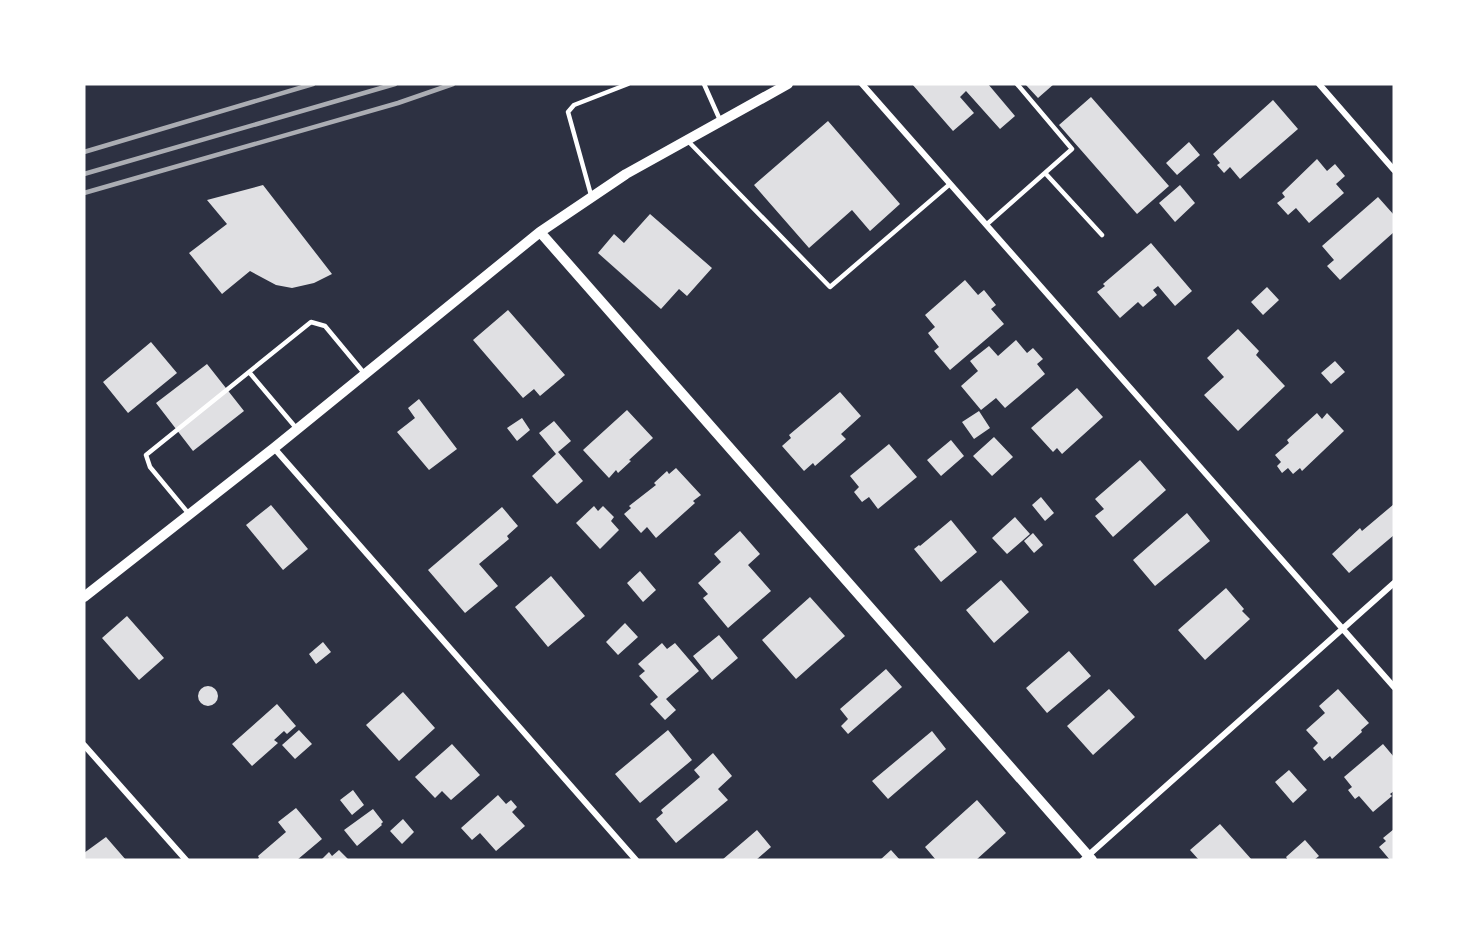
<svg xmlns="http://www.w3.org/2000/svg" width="1478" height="944" viewBox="0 0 1478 944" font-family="Poppins,sans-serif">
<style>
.building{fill:#e0e0e3}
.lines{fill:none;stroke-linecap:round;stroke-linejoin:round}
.service{stroke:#fff;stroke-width:4.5}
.minor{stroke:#fff;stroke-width:6}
.tertiary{stroke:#fff;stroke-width:10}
.rail{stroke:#abadb3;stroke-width:4.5}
</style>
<rect width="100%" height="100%" fill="#2d3142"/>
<path class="building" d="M 912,84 L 988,84 L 1015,116 L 1000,129 L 966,91 L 960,97 L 974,113 L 953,131 Z
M 1025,84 L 1054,84 L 1038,98 Z
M 1091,97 L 1169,186 L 1137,214 L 1059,125 Z
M 1273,100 L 1298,129 L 1240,179 L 1230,167 L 1224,173 L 1217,165 L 1220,163 L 1213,154 Z
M 828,121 L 900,204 L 870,231 L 852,210 L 809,248 L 754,185 Z
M 1189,142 L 1200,155 L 1177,175 L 1166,163 Z
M 1317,159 L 1327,171 L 1335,164 L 1345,176 L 1336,184 L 1344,193 L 1309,223 L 1296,208 L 1288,215 L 1277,203 L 1285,197 L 1282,193 Z
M 263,185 L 332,274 L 314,283 L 292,288 L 276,285 L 250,271 L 222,294 L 189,253 L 227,224 L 207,200 Z
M 1180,185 L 1195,203 L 1175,222 L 1159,203 Z
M 1378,197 L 1394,215 L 1394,232 L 1340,280 L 1327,266 L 1334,260 L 1322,246 Z
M 650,214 L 712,268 L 687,296 L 679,289 L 661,309 L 598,253 L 614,234 L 624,243 Z
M 1151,243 L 1192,291 L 1175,306 L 1158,286 L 1153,290 L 1157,295 L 1143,307 L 1138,302 L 1120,318 L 1097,292 L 1105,286 L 1103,284 Z
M 965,280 L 978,295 L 984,290 L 996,305 L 991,309 L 1004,324 L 950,370 L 934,351 L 939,347 L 928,333 L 935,327 L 925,315 Z
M 1267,287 L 1279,300 L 1263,315 L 1251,302 Z
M 508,310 L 565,375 L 540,396 L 534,389 L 523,398 L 473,340 Z
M 1238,329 L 1259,351 L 1256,355 L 1285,386 L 1238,431 L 1204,395 L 1224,377 L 1207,358 Z
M 1016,340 L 1027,353 L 1033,348 L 1043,359 L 1037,364 L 1045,374 L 1005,408 L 996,398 L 981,410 L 961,386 L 978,371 L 970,361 L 989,346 L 998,356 Z
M 151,342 L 177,373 L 128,413 L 103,382 Z
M 1335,361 L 1345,372 L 1331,384 L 1321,373 Z
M 207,364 L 244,411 L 193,451 L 156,403 Z
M 1077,388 L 1103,417 L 1062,454 L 1057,448 L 1053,452 L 1031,428 Z
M 840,392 L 861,416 L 841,434 L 846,439 L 815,466 L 813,463 L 804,471 L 782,446 L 791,438 L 789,435 Z
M 419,399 L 457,449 L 429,470 L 397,432 L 415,418 L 408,408 Z
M 627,410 L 653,438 L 629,460 L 631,461 L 618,473 L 616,470 L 609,478 L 583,450 Z
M 979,411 L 990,428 L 974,439 L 962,422 Z
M 1317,413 L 1322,419 L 1327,413 L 1344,431 L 1302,471 L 1300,468 L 1293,474 L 1288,468 L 1282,473 L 1277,466 L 1281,462 L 1275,455 L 1289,443 L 1287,440 Z
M 522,418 L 530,430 L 517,441 L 507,428 Z
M 554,421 L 571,441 L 558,452 L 583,481 L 557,504 L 532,476 L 556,454 L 539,433 Z
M 994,437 L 1013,457 L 992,476 L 973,456 Z
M 951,440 L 964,456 L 941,476 L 927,460 Z
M 889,444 L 917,477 L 878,509 L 869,497 L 862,502 L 854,492 L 859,487 L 850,476 Z
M 1140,460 L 1166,490 L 1113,537 L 1095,516 L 1104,509 L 1095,499 Z
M 676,468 L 701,495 L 693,501 L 695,503 L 656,538 L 647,527 L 641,533 L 624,514 L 631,508 L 629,506 L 656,485 L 654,483 L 667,471 L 669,474 Z
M 1041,497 L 1054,513 L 1045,521 L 1032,505 Z
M 1394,504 L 1394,535 L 1349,573 L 1332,554 L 1360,528 L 1362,531 Z
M 271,505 L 308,549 L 283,570 L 246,525 Z
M 594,506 L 598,511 L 603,506 L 614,517 L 611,521 L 619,530 L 600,549 L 576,523 Z
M 502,507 L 518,526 L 507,536 L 509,539 L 479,564 L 498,586 L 465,613 L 428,570 Z
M 1187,513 L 1210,541 L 1155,586 L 1133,560 Z
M 1015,517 L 1030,534 L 1007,554 L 992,538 Z
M 951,520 L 977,552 L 941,582 L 914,549 L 919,545 L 920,546 Z
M 740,531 L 760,554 L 748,565 L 771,591 L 728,628 L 703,598 L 708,594 L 698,583 L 721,562 L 714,554 Z
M 1033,533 L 1043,545 L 1034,553 L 1024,541 Z
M 640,571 L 656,590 L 643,602 L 627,583 Z
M 551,576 L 585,616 L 548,647 L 515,607 Z
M 1001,580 L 1029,612 L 994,643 L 966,610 Z
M 1226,588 L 1244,609 L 1242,611 L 1250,619 L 1205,660 L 1178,630 Z
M 810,597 L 845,636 L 796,679 L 762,640 Z
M 127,616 L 164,658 L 139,680 L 102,638 Z
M 625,623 L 638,637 L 618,655 L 606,642 Z
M 719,635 L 738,658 L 712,680 L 693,656 Z
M 323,642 L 331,652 L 316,664 L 309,654 Z
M 662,643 L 667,649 L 675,643 L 699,671 L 666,699 L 676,710 L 665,720 L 650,704 L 658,697 L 639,676 L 645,671 L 638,664 Z
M 1069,651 L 1091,676 L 1047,713 L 1026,688 Z
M 886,669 L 902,687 L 848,734 L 841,726 L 848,719 L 840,709 Z
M198 696a10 10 0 1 1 20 0a10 10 0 1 1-20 0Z
M 1109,689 L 1135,717 L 1093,755 L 1067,726 Z
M 1338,689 L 1369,723 L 1361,730 L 1362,732 L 1332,759 L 1330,756 L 1324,761 L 1313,748 L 1318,743 L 1306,730 L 1325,713 L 1319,706 Z
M 403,692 L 435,728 L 399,761 L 366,725 Z
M 277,704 L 296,726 L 287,734 L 284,731 L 274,740 L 278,743 L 252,766 L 232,744 Z
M 299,730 L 312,744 L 295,759 L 282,745 Z
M 668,730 L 692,760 L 640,803 L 615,774 Z
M 932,731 L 946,749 L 888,799 L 872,781 Z
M 452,744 L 480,775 L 451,800 L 442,791 L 435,798 L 415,777 Z
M 1383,744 L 1394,757 L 1394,791 L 1390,794 L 1392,796 L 1373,812 L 1359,796 L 1355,799 L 1348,790 L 1352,787 L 1344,777 Z
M 713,753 L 732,776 L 718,789 L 728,800 L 676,843 L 656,819 L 663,813 L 661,810 L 700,777 L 694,770 Z
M 1289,770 L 1307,790 L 1293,803 L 1275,782 Z
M 353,790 L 364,805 L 352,815 L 340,800 Z
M 498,795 L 506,804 L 511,800 L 517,807 L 512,812 L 525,826 L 496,851 L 480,833 L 472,840 L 461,828 Z
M 977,800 L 1006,833 L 976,860 L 936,860 L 925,847 Z
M 296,808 L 322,839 L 297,860 L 257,860 L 259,858 L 258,856 L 286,832 L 278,822 Z
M 373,809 L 383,822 L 381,824 L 382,825 L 357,846 L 344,830 Z
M 403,819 L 414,832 L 402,844 L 390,831 Z
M 1220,824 L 1252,860 L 1199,860 L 1190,850 Z
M 1394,829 L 1394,860 L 1390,860 L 1379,847 L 1386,841 L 1383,838 Z
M 757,830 L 771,847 L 756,860 L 722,860 Z
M 106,837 L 126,860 L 84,860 L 84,853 Z
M 1305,840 L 1319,856 L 1314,860 L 1288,860 L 1286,857 Z
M 339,850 L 349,860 L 321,860 L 329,852 L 332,856 Z
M 891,850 L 900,860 L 880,860 Z"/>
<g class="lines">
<path class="service" d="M 704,84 L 720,120
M 687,140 L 830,287 L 950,184
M 1046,174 L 1102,235
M 591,195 L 568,112 L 574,105 L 628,84
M 986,225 L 1072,149 L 1017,84
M 249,372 L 311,322 L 325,326 L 364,373
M 189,514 L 150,467 L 146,455 L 249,372 L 297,429"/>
<path class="minor" d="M 862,84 L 1394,687
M 1319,84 L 1394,170
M 274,448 L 636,860
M 84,745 L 186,860
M 1083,860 L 1394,583"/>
<path class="tertiary" d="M 540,232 L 1092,860
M 84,597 L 274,448 L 540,232 L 626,174 L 788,84"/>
<path class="rail" d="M 84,152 L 313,84
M 84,174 L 395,84
M 84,193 L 398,103 L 453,84"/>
</g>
<rect width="1478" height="944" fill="none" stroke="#ffffff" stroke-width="171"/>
</svg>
